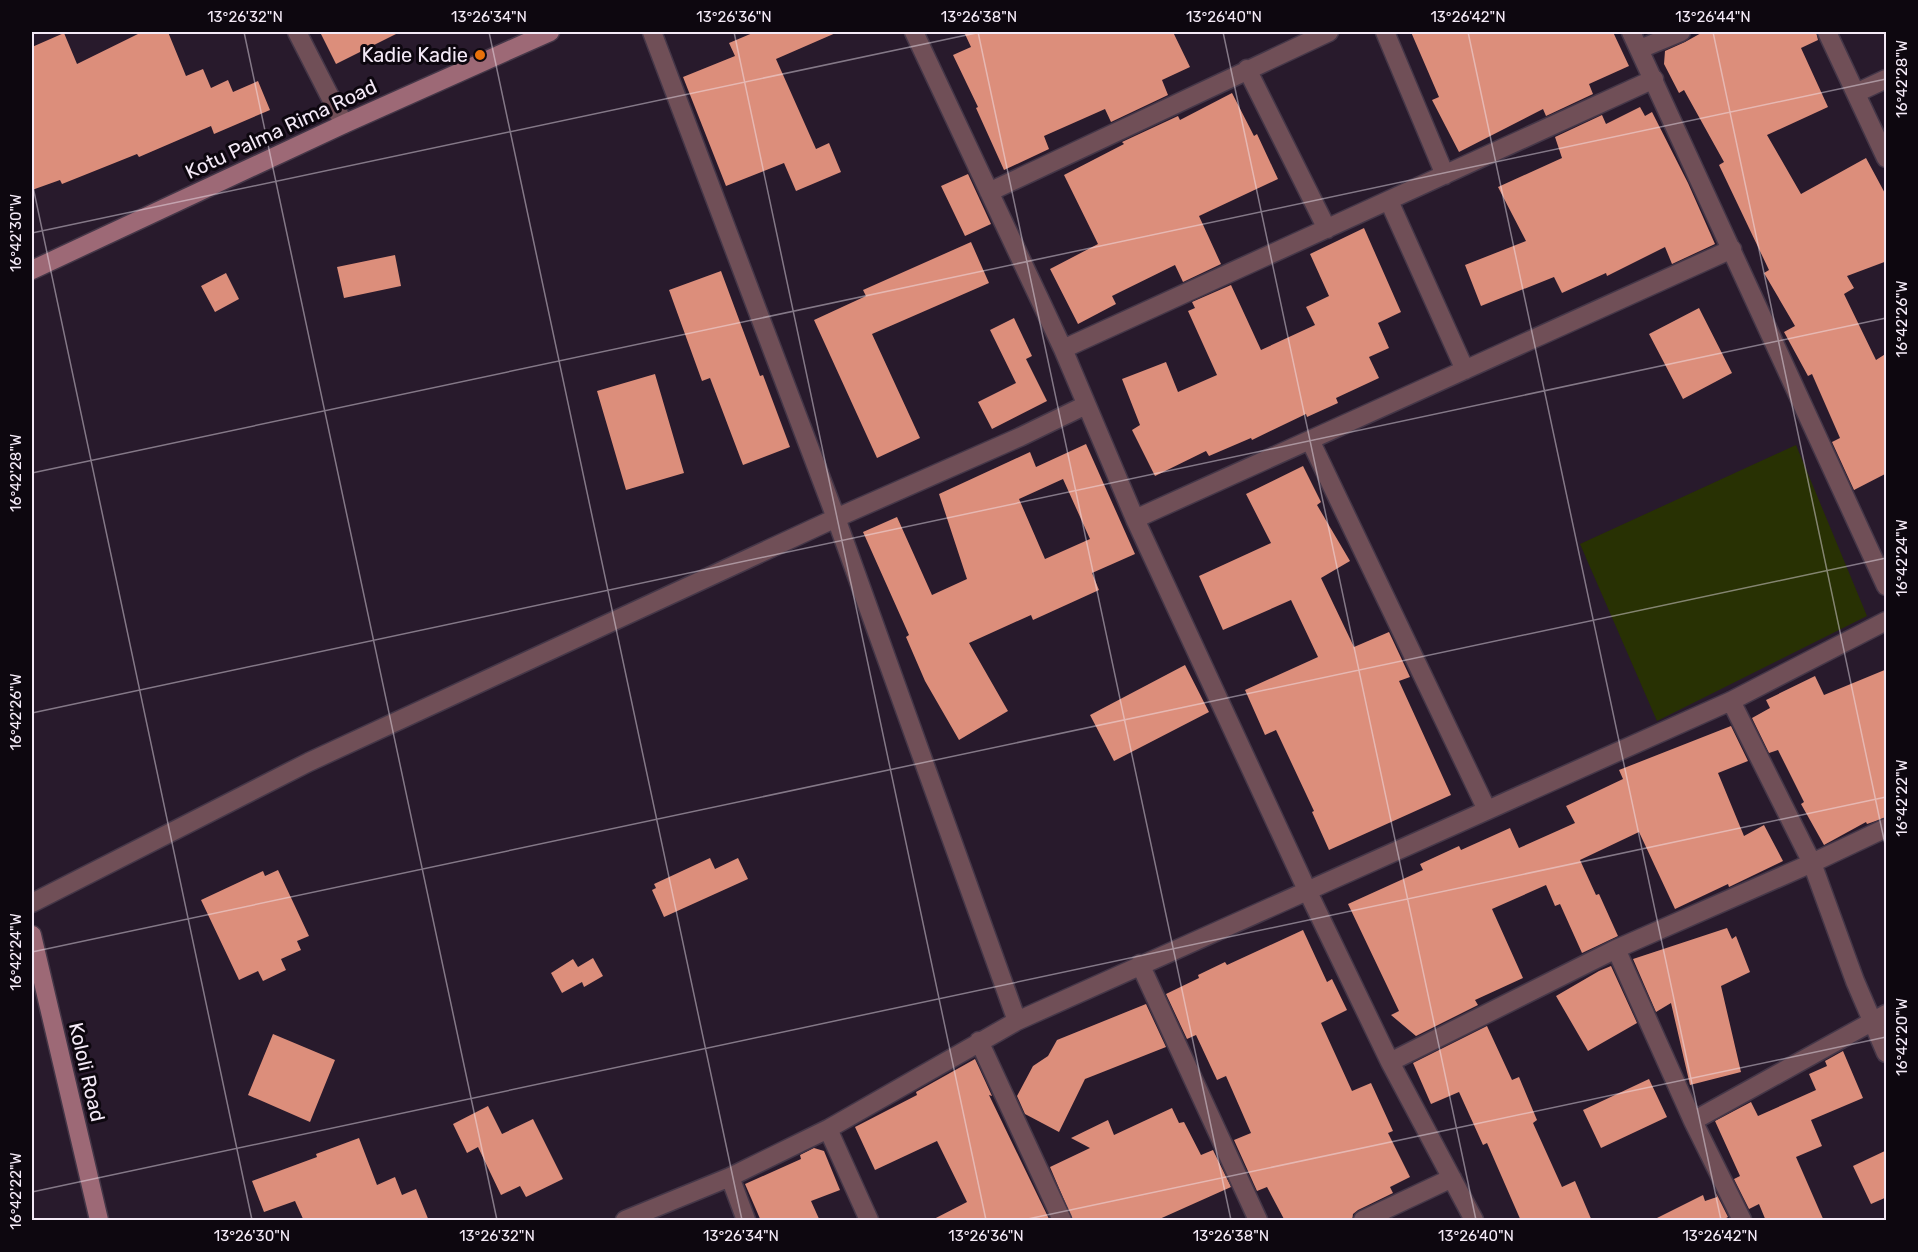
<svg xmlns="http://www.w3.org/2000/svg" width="1918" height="1252" viewBox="0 0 1918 1252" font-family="Rubik,sans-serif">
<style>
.green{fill:#283103}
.building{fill:#dc8e7b;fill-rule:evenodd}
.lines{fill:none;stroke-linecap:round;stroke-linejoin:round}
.street-casing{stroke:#453748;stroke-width:21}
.secondary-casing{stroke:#453748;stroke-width:21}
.street{stroke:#704f57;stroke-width:18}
.secondary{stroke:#9d6976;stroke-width:18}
.ticks{fill:none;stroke:#f4eaf7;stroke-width:1.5;stroke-opacity:0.45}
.food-dot{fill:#e8710a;stroke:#0d070f;stroke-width:2}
.labels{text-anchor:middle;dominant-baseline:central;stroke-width:6;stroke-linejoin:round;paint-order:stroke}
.poi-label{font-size:20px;fill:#f4eaf7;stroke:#0d070f;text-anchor:end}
.street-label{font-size:20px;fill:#f4eaf7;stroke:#0d070f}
.neatline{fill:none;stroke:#f4eaf7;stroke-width:2}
.ticks-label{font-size:15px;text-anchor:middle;fill:#f4eaf7}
</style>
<rect width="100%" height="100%" fill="#281a2c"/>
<path class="green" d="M 1796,445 L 1867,616 L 1657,721 L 1580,544 Z"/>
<path class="building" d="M 142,32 L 168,32 L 186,76 L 203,69 L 211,88 L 228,80 L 233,92 L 258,81 L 270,110 L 214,134 L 211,126 L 139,157 L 137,154 L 62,184 L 60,180 L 32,190 L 32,47 L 64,33 L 77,64 Z
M 320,32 L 400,32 L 336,64 Z
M 755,32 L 838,32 L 776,59 L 816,149 L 829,143 L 841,172 L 796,191 L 784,163 L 726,186 L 683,77 L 735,56 L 729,43 Z
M 964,32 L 1173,32 L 1190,67 L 1162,80 L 1168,95 L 1111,122 L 1105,109 L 1044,136 L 1049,149 L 1004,170 L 976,108 L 978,107 L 953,55 L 971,47 Z
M 1411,32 L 1613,32 L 1629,66 L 1589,84 L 1593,94 L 1546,116 L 1543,109 L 1459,152 L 1432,100 L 1439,97 Z
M 1703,32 L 1816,32 L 1818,40 L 1801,48 L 1828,107 L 1767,135 L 1801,194 L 1866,158 L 1887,197 L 1887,261 L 1847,276 L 1854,288 L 1844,294 L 1876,360 L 1887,353 L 1887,473 L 1854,490 L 1832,442 L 1840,438 L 1812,374 L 1808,376 L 1784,332 L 1795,326 L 1764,273 L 1769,270 L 1719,165 L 1724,162 L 1684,90 L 1679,93 L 1664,64 L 1665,51 L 1685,42 Z
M 1232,93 L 1254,136 L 1257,134 L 1278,179 L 1199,216 L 1221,264 L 1183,282 L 1175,265 L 1112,296 L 1116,304 L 1078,324 L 1050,269 L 1098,244 L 1064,175 L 1124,144 L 1122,142 L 1178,116 L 1180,120 Z
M 1640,107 L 1645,116 L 1652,112 L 1688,183 L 1715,244 L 1672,264 L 1665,247 L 1607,276 L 1606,273 L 1562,293 L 1554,277 L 1481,306 L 1465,265 L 1526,241 L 1498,187 L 1562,158 L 1555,137 L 1602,115 L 1606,124 Z
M 968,174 L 991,224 L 965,236 L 941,186 Z
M 1364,228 L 1401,312 L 1378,323 L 1389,348 L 1369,357 L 1379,378 L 1336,398 L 1338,403 L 1307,417 L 1306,414 L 1252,440 L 1251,438 L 1209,456 L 1206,451 L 1155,476 L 1132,430 L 1140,425 L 1122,379 L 1166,362 L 1178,392 L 1217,375 L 1188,311 L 1195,308 L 1192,302 L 1231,285 L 1261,350 L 1315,325 L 1306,307 L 1329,296 L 1310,254 Z
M 971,242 L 989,283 L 872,334 L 920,438 L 877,458 L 814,320 L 866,296 L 863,290 Z
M 395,255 L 401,286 L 344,298 L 337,267 Z
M 721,271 L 760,376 L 763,375 L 790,447 L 743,465 L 710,378 L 702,381 L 669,290 Z
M 226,273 L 239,299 L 215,312 L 201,286 Z
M 1699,308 L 1732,373 L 1683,399 L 1649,334 Z
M 1014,318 L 1032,356 L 1026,359 L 1047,401 L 992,429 L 978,402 L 1016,383 L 990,330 Z
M 655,374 L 684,473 L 626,490 L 597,391 Z
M 1086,444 L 1135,554 L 1092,573 L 1099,590 L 1033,620 L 1031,615 L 969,643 L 1008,711 L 959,740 L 925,681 L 906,637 L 909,635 L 863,532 L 897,517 L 932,595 L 967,579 L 939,494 L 1030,452 L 1036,467 ZM 1063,479 L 1090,539 L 1045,559 L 1019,499 Z
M 1303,466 L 1321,502 L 1317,505 L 1350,561 L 1321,578 L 1354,647 L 1389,632 L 1410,677 L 1399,681 L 1451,795 L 1329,850 L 1312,812 L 1314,811 L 1276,730 L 1265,735 L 1245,690 L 1318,657 L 1291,600 L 1223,630 L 1199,576 L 1271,543 L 1246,494 Z
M 1185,665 L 1209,712 L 1114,761 L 1090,715 Z
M 1887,669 L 1887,817 L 1867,824 L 1866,822 L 1824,845 L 1801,804 L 1804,802 L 1778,750 L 1769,753 L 1752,718 L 1770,708 L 1766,700 L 1815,676 L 1824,695 Z
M 1731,726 L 1748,761 L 1718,773 L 1744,836 L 1764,825 L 1783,861 L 1729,887 L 1728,884 L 1675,909 L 1639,832 L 1580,860 L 1596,895 L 1599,894 L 1618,936 L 1582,953 L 1560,904 L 1555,906 L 1546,885 L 1492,909 L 1523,978 L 1475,1000 L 1478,1005 L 1416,1036 L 1391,1015 L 1399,1011 L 1348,904 L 1423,870 L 1420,864 L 1459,846 L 1461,850 L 1510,828 L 1519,848 L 1575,823 L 1566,806 L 1623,779 L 1619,770 Z
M 710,858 L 715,869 L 738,858 L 748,879 L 664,917 L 652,890 L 656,888 L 654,884 Z
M 278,870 L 309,936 L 297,941 L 301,950 L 281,959 L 286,970 L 263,981 L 258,971 L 239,980 L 201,900 L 263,871 L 265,876 Z
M 1727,928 L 1732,939 L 1736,936 L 1750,972 L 1721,986 L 1741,1072 L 1690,1085 L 1671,1003 L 1656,1012 L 1633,959 Z
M 1303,930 L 1327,982 L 1332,979 L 1347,1010 L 1321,1023 L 1352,1091 L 1371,1083 L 1393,1131 L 1388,1133 L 1410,1177 L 1390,1187 L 1393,1193 L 1358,1210 L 1353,1214 L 1352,1221 L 1285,1221 L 1267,1187 L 1257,1191 L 1234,1140 L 1251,1133 L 1226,1076 L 1217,1080 L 1196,1035 L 1187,1039 L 1166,994 L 1199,978 L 1198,975 L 1225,962 L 1227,965 Z
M 593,958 L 603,976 L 584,987 L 582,982 L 562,993 L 551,973 L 573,959 L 578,967 Z
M 1611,966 L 1637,1023 L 1588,1051 L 1556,996 L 1599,971 Z
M 1146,1004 L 1166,1047 L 1085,1079 L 1059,1132 L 1025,1114 L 1017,1096 L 1033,1066 L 1048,1056 L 1057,1040 Z
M 1487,1026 L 1512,1080 L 1519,1077 L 1537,1120 L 1533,1123 L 1562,1187 L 1575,1181 L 1592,1221 L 1521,1221 L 1487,1143 L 1483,1145 L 1459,1092 L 1431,1104 L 1413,1063 Z
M 273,1034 L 335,1060 L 310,1122 L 248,1095 Z
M 1843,1051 L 1863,1098 L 1811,1120 L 1822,1146 L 1796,1157 L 1824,1221 L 1766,1221 L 1759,1204 L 1749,1209 L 1734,1179 L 1740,1176 L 1715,1121 L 1751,1102 L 1758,1116 L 1816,1090 L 1809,1074 L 1827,1066 L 1825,1061 Z
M 975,1059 L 992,1096 L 989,1095 L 1050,1221 L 930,1221 L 967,1202 L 937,1141 L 875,1170 L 855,1127 L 917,1095 L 916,1092 Z
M 1649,1079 L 1667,1117 L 1601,1148 L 1583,1110 Z
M 488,1106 L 502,1134 L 533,1119 L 563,1179 L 526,1197 L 520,1186 L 501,1195 L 478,1147 L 467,1153 L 453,1124 Z
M 1172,1108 L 1179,1123 L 1184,1122 L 1201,1155 L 1213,1150 L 1231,1187 L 1155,1221 L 1073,1221 L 1050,1167 L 1090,1148 L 1071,1138 L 1108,1120 L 1114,1135 Z
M 359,1138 L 377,1185 L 395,1177 L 402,1195 L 416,1189 L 429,1221 L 304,1221 L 295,1201 L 264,1212 L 252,1181 L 317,1157 L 316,1154 Z
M 814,1148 L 824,1151 L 840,1190 L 811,1201 L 820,1221 L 761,1221 L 745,1184 L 801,1159 L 800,1155 Z
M 1887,1150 L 1887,1197 L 1871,1204 L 1853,1166 Z
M 1716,1193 L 1728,1217 L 1721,1221 L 1651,1221 L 1703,1195 L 1705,1201 L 1717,1197 Z"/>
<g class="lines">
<defs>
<path id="street" d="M 297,32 L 344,124
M 652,32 L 836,518 L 1017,1021
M 914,32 L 1063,349 L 1135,519 L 1307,890 L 1390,1062 L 1474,1220
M 1385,32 L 1445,175
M 1631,32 L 1886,586
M 1827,32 L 1886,158
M 1640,49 L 1681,32
M 1247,69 L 1327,229
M 1856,93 L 1886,79
M 989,192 L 1329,32
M 1389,201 L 1465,370
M 1063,349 L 1654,79
M 1310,440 L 1487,810
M 1135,519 L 1732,249
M 1731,701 L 1812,863 L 1855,981 L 1886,1053
M 32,903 L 309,762 L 836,518 L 1020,437 L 1086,405
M 1616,949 L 1693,1121 L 1742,1220
M 1140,964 L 1258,1220
M 979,1041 L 1062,1220
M 1390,1062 L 1616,949 L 1812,863 L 1886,828
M 1693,1121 L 1886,1014
M 828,1129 L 869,1220
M 730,1177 L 746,1220
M 625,1220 L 730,1177 L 828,1129 L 1017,1021 L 1731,701 L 1886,621
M 1363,1220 L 1452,1178"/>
<path id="secondary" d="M 32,270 L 344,124 L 550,32
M 32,935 L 99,1220"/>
</defs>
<use href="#street" class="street-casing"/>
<use href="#secondary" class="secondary-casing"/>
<use href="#street" class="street"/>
<use href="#secondary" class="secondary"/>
</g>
<path class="ticks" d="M 244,32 L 497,1220M 489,32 L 742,1220M 734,32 L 986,1220M 978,32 L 1231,1220M 1223,32 L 1476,1220M 1468,32 L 1721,1220M 1713,32 L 1886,849M 32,182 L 252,1220M 32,233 L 981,32M 32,473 L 1886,79M 32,713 L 1886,318M 32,952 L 1886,558M 32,1192 L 1886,797M 1023,1220 L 1886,1037"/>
<circle class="food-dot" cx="480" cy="55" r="6"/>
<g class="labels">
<g class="poi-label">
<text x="468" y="55">Kadie Kadie</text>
</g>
<g class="street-label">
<text transform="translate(281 129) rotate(-25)">Kotu Palma Rima Road</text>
<text transform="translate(87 1072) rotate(77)">Kololi Road</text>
</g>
</g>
<rect width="1918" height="1252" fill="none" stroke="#0d070f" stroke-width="66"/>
<rect x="33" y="33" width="1852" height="1186" class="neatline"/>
<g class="ticks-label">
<text x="245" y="22">13°26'32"N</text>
<text x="489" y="22">13°26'34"N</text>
<text x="734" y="22">13°26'36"N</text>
<text x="979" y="22">13°26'38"N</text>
<text x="1224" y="22">13°26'40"N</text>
<text x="1468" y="22">13°26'42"N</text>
<text x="1713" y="22">13°26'44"N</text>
<text transform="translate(1902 79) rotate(-90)" y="5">16°42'28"W</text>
<text transform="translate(16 233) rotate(-90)" y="5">16°42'30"W</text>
<text transform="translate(1902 319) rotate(-90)" y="5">16°42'26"W</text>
<text transform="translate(16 473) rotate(-90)" y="5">16°42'28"W</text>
<text transform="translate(1902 558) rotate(-90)" y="5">16°42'24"W</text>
<text transform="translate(16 712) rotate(-90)" y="5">16°42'26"W</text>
<text transform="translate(1902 798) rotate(-90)" y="5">16°42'22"W</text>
<text transform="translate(16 952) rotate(-90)" y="5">16°42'24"W</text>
<text transform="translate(1902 1037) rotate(-90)" y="5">16°42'20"W</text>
<text transform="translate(16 1191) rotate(-90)" y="5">16°42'22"W</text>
<text x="252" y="1241">13°26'30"N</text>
<text x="497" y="1241">13°26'32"N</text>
<text x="741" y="1241">13°26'34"N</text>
<text x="986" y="1241">13°26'36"N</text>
<text x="1231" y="1241">13°26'38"N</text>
<text x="1476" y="1241">13°26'40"N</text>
<text x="1720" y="1241">13°26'42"N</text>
</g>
</svg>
